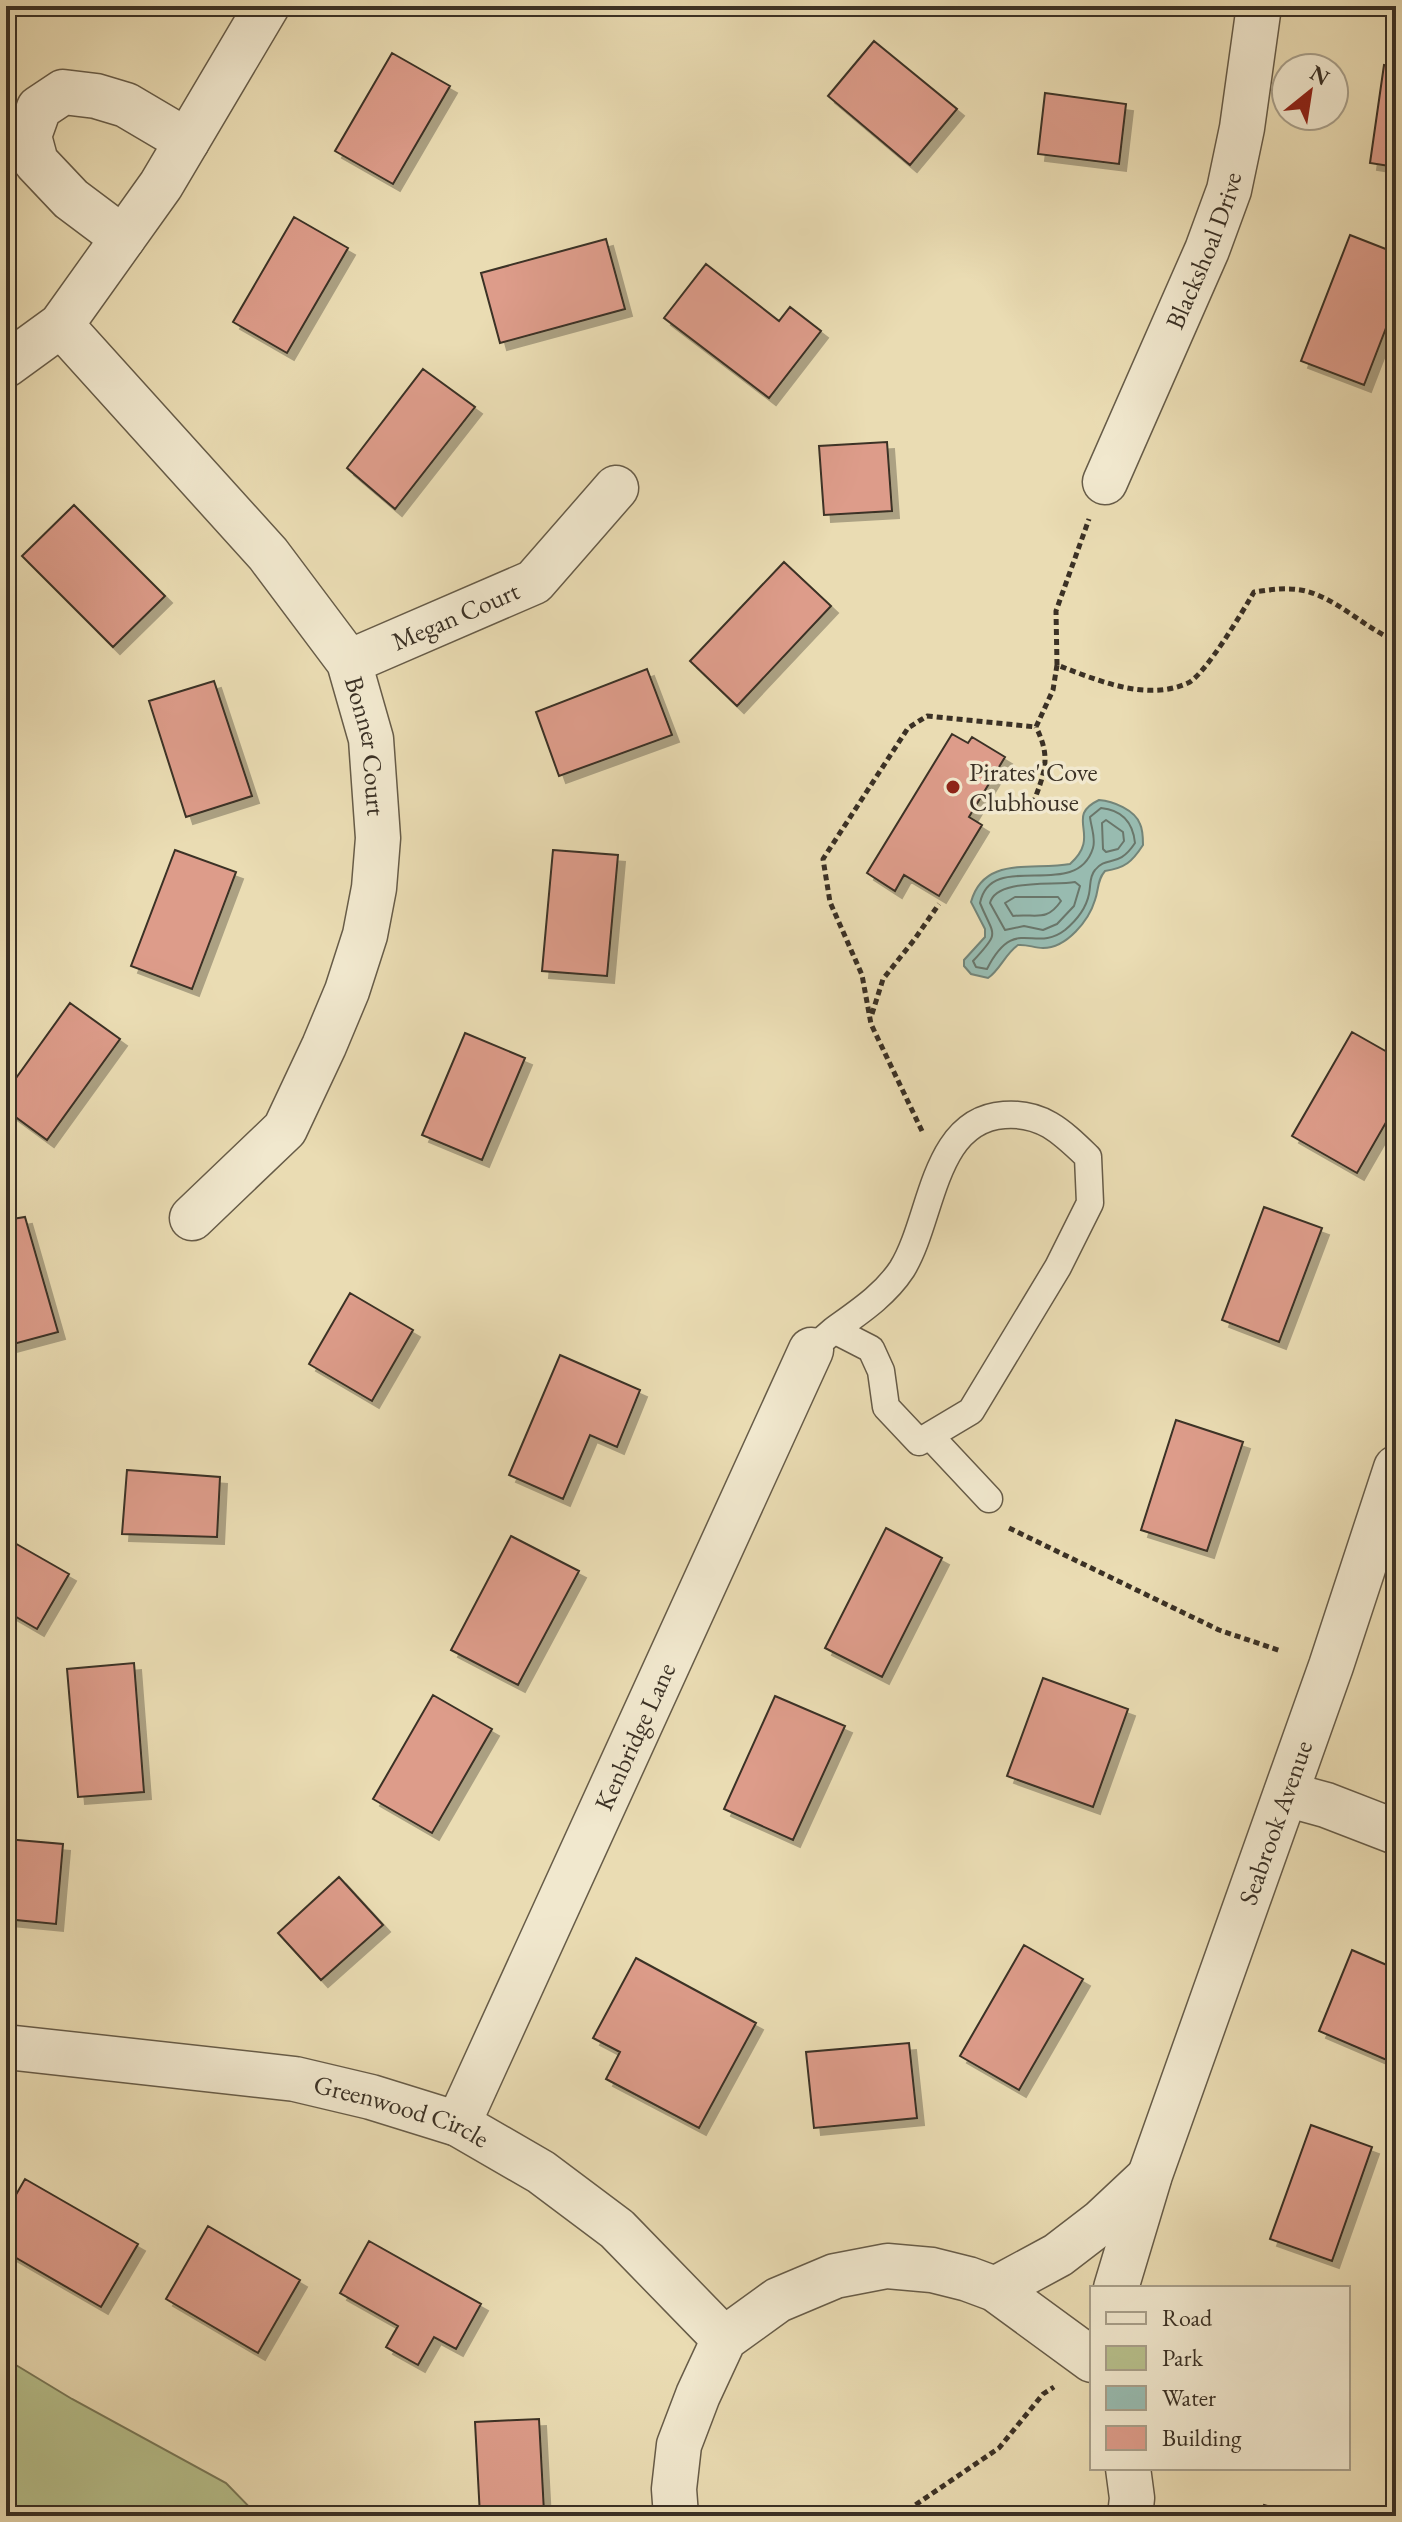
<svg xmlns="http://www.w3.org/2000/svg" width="1402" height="2522" viewBox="0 0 1402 2522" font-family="'EB Garamond',serif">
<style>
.green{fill:#b7c08c;stroke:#797858;stroke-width:2}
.water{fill:#98bbb0;stroke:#738478;stroke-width:2}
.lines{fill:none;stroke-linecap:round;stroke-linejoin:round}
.shore{stroke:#6a766a;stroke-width:2}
.building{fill:#dd9c8a;stroke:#3b3125;stroke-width:2;filter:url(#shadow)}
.service-casing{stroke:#675c48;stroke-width:29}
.minor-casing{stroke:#675c48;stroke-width:47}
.path{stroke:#3b3125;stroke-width:5;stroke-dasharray:6 4;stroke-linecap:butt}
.service{stroke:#f1e8ce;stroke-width:26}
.minor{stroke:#f1e8ce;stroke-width:44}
.poi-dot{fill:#8f2418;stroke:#f1e8ce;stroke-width:3}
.labels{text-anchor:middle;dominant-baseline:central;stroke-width:7;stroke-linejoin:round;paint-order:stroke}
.street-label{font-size:26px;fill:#3b3125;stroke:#f1e8ce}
.poi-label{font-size:26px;fill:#3b3125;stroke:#f1e8ce;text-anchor:start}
</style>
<defs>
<filter id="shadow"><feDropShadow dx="7" dy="7" stdDeviation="0" flood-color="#0004"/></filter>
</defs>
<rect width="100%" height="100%" fill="#eadcb3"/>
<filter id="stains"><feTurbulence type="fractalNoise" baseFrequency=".0025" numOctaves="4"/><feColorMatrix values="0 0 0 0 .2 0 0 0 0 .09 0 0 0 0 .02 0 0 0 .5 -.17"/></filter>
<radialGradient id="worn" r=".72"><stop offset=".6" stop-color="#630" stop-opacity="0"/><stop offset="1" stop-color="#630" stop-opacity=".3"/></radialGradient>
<path class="green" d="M 6,2359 L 72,2399 L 226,2483 L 258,2516 L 6,2516 Z"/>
<path class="water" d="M 1099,800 C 1113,801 1135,810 1140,824 C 1143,830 1143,839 1143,845 C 1132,862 1125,868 1105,871 C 1097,880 1099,889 1095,900 C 1089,920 1067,948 1043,948 C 1034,948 1027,944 1018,945 C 1005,954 1000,970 988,978 L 971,974 L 964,966 L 964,960 L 985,937 L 985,929 L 971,902 C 984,855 1033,871 1070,864 C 1103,835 1063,817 1099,800 Z"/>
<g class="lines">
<path class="shore" d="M 1101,808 C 1122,810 1133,823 1135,843 C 1118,869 1107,855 1095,870 C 1089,877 1091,885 1089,894 C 1086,909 1077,920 1065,930 C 1034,954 1015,914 987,969 L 976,967 L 973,961 C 1001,931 994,937 980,903 C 991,848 1076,903 1093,848 C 1096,838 1091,827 1090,817 Z
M 1106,820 L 1123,832 L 1124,841 L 1118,849 L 1106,852 L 1103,849 L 1102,823 Z
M 1075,882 L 1080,886 L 1074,906 L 1057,924 L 1043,930 L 1024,926 L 1005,930 L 990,903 C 996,878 1054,886 1075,882 Z
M 1015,897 L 1058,897 L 1061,901 C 1046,923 1035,913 1013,916 L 1005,903 Z"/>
</g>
<path class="building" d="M 874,41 L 957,109 L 910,165 L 828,96 Z
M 392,53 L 450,86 L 393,184 L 335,151 Z
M 1384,65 L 1396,67 L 1396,167 L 1370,163 Z
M 1045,93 L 1126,104 L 1119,164 L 1038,154 Z
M 294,217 L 348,248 L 287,353 L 233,322 Z
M 1350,235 L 1396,253 L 1396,302 L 1364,385 L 1301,361 Z
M 606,239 L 625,309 L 500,343 L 481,273 Z
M 706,264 L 779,321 L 790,307 L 821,331 L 769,398 L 664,318 Z
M 423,369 L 475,407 L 395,509 L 347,468 Z
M 887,442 L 892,511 L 824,515 L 819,446 Z
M 74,505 L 165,596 L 113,647 L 22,556 Z
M 784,562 L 831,606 L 737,706 L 690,661 Z
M 647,669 L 672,735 L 559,776 L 536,712 Z
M 214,681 L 252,796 L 186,817 L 149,701 Z
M 952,734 L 968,743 L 972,737 L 1005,757 L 969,817 L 982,825 L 939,896 L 904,875 L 895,891 L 867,873 Z
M 175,850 L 236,872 L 192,989 L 131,966 Z
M 553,850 L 618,855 L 607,976 L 542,971 Z
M 70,1003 L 120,1039 L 47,1140 L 6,1110 L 6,1092 Z
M 1352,1032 L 1396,1057 L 1396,1105 L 1357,1173 L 1292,1136 Z
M 465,1033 L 525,1058 L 482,1160 L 422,1135 Z
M 1264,1207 L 1322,1228 L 1279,1342 L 1222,1320 Z
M 25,1217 L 58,1332 L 6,1346 L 6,1220 Z
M 350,1293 L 413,1330 L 372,1401 L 309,1364 Z
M 560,1355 L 640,1390 L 617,1447 L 590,1435 L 563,1499 L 509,1475 Z
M 1176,1420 L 1243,1442 L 1207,1551 L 1141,1530 Z
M 127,1470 L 220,1477 L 217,1537 L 122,1534 Z
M 886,1528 L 942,1558 L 882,1677 L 825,1648 Z
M 511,1536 L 579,1571 L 518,1685 L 451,1650 Z
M 6,1538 L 69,1574 L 37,1629 L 6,1611 Z
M 134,1663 L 144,1792 L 78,1797 L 67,1669 Z
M 1043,1678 L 1128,1709 L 1093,1807 L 1007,1776 Z
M 433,1695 L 492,1729 L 432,1833 L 373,1799 Z
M 775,1696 L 845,1726 L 793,1840 L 724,1809 Z
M 6,1839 L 63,1844 L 56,1924 L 6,1919 Z
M 339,1877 L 383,1925 L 321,1980 L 278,1933 Z
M 1024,1945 L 1083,1979 L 1019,2090 L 960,2056 Z
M 1352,1950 L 1396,1969 L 1396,2064 L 1319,2031 Z
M 636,1958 L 756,2023 L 699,2128 L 606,2079 L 620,2052 L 593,2038 Z
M 909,2043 L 917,2118 L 814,2128 L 806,2052 Z
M 1311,2125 L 1372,2147 L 1332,2261 L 1270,2239 Z
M 25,2179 L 138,2244 L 101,2307 L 6,2252 L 6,2212 Z
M 208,2226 L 300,2280 L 258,2353 L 166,2299 Z
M 369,2241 L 481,2304 L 456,2349 L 434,2337 L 418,2365 L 386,2347 L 398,2326 L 340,2293 Z
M 539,2419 L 544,2512 L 480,2516 L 475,2422 Z
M 1264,2505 L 1302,2516 L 1260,2516 Z"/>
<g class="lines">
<defs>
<path id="service" d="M 811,1350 L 834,1330 L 871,1349 L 881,1371 L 886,1407 L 919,1442 L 971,1411 L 1058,1267 L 1090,1203 L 1088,1157 C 1062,1132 1042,1112 1004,1115 C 932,1120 933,1219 902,1269 C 885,1295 859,1312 834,1330
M 930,1436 L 989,1499"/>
<g id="minor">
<path d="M 123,238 L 71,199 L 36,162 L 29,136 L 39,108 L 63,92 L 96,96 L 126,105 L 187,141"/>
<path id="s1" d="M 61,325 L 268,554 L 349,662 L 371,739 L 378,838 L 374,888 L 365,935 L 347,991 L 324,1046 L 285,1129 L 192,1218"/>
<path d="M 6,365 L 61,325 L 161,185 L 267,6"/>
<path id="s2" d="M 1105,482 L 1207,250 L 1229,190 L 1242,128 L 1259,6"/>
<path id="s3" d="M 349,662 L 534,582 L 616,488"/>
<path d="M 1286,1794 L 1326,1805 L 1396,1832"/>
<path id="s4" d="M 6,2047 L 295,2079 L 371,2097 L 458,2124 L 541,2172 L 617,2229 L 724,2339"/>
<path id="s5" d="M 458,2124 L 811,1350"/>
<path id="s6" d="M 1116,2288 L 1150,2175 L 1331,1666 L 1396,1468"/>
<path d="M 995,2289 L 1058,2255 L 1101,2222 L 1149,2177"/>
<path d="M 1128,2468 L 1132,2498 L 1130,2516"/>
<path d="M 676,2516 L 674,2489 L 679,2445 L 698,2395 L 724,2339 L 778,2300 L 835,2276 L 887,2266 L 932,2270 L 968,2279 L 995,2289 L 1092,2360"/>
</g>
</defs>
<use href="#service" class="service-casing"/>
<use href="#minor" class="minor-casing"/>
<path class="path" d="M 1057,665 L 1056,611 L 1089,519
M 1033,804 C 1044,773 1052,759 1036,727
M 872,1014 L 883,979 L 914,940 L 939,904
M 922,1131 L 871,1024 L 862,975 L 830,902 L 823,859 L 908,728 L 927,716 L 1036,727 L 1053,690 L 1057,665 C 1097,680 1146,702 1188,683 C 1205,675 1243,611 1254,592 C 1274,589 1296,586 1315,594 C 1344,605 1367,629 1396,641
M 1009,1528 L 1219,1630 L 1281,1651
M 899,2516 L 999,2448 L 1043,2394 L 1054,2387"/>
<use href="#service" class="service"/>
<use href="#minor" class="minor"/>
</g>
<circle class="poi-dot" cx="953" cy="787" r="8"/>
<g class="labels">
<g class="street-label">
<text stroke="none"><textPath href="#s2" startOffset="252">Blackshoal Drive</textPath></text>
<text stroke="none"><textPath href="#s3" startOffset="116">Megan Court</textPath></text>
<text stroke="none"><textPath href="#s1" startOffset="530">Bonner Court</textPath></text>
<text stroke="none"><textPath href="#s5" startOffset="426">Kenbridge Lane</textPath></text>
<text stroke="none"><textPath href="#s6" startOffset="492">Seabrook Avenue</textPath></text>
<text stroke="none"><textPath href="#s4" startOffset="402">Greenwood Circle</textPath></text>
</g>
<g class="poi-label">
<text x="969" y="772">Pirates' Cove<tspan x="969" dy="30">Clubhouse</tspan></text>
</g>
</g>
<rect width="1402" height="2522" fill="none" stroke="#eadcb3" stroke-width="32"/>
<rect x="8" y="8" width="1386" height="2506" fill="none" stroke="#3b3125" stroke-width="4"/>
<rect x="16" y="16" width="1370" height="2490" fill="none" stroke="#3b3125" stroke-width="2"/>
<rect x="1090" y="2286" width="260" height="184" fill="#f1e8ce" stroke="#a89f8a" stroke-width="2"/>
<rect x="1106" y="2312" width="40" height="12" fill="#f1e8ce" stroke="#a89f8a" stroke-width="2"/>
<text x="1162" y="2326" font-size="24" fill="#3b3125">Road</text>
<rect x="1106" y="2346" width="40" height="24" fill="#b7c08c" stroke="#a89f8a" stroke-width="2"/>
<text x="1162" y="2366" font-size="24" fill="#3b3125">Park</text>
<rect x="1106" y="2386" width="40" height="24" fill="#98bbb0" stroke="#a89f8a" stroke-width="2"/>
<text x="1162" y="2406" font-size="24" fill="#3b3125">Water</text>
<rect x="1106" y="2426" width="40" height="24" fill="#dd9c8a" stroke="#a89f8a" stroke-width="2"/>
<text x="1162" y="2446" font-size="24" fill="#3b3125">Building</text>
<g transform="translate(1310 92) rotate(30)"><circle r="38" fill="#f1e8ce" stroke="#a89f8a" stroke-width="2"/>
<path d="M0-6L14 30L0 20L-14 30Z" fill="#8f2418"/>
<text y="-12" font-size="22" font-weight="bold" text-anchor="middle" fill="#3b3125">N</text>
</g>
<rect width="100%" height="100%" filter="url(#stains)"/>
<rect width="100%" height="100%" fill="url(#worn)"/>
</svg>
